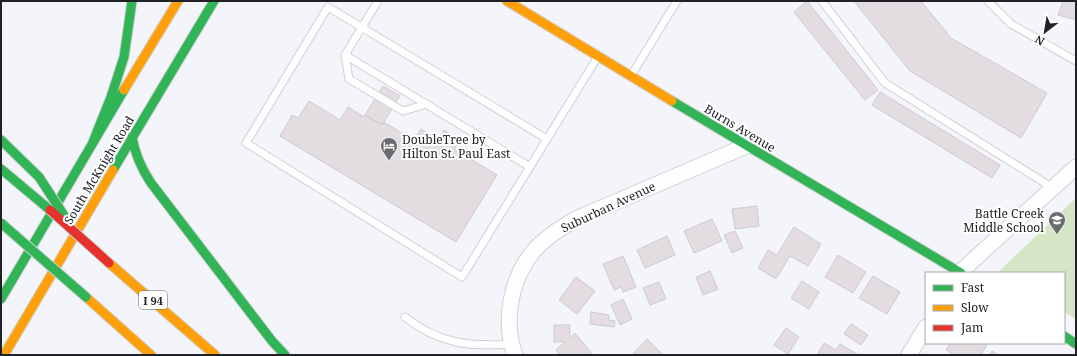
<svg xmlns="http://www.w3.org/2000/svg" width="1077" height="356" viewBox="0 0 1077 356" font-family="'Noto Serif',serif">
<style>
.green{fill:#d4e6c6}
.building{fill:#e3dce1;stroke:#cdcbce}
.lines{fill:none;stroke-linecap:round;stroke-linejoin:round}
.lane-casing{stroke:#cfd0d4;stroke-width:9}
.street-casing{stroke:#cfd0d4;stroke-width:17}
.fast-casing{stroke:#cfd0d4;stroke-width:11}
.slow-casing{stroke:#cfd0d4;stroke-width:11}
.lane{stroke:#fdfefe;stroke-width:7}
.street{stroke:#fdfefe;stroke-width:15}
.fast{stroke:#30b455;stroke-width:9}
.slow{stroke:#ff9f0a;stroke-width:9}
.fast-bridge-casing{stroke:#cfd0d4;stroke-width:11;stroke-linecap:butt}
.jam-bridge-casing{stroke:#cfd0d4;stroke-width:11;stroke-linecap:butt}
.fast-bridge{stroke:#30b455;stroke-width:9}
.jam-bridge{stroke:#e5322d;stroke-width:9}
.labels{text-anchor:middle;dominant-baseline:central;stroke-width:4;stroke-linejoin:round;paint-order:stroke}
.shield{fill:#fff;stroke:#636467;stroke-width:1}
.shield-label{font-size:11px;font-weight:bold;fill:#202226}
.street-label{font-size:12px;fill:#202226;stroke:#fff}
.poi-label{font-size:12px;fill:#202226;stroke:#fff;text-anchor:start}
</style>
<rect width="100%" height="100%" fill="#f4f5fa"/>
<path class="green" d="M 1076,198 L 1076,319 L 1064,312 L 1064,273 L 1003,273 L 999,271 Z"/>
<path class="building" d="M 807,1 L 878,90 L 865,100 L 794,12 Z
M 854,1 L 921,1 L 951,38 L 1047,93 L 1021,138 L 910,71 Z
M 1063,1 L 1076,1 L 1076,20 L 1058,15 Z
M 383,86 L 400,96 L 382,125 L 365,115 Z
M 880,92 L 1000,165 L 992,178 L 872,105 Z
M 309,101 L 340,120 L 348,107 L 364,117 L 365,115 L 382,125 L 384,122 L 414,141 L 421,129 L 438,140 L 444,130 L 460,140 L 454,149 L 497,175 L 456,242 L 280,136 L 292,115 L 298,118 Z
M 757,206 L 759,226 L 735,229 L 732,209 Z
M 712,219 L 722,241 L 694,253 L 684,231 Z
M 794,227 L 821,244 L 808,266 L 790,256 L 776,279 L 758,268 L 768,250 L 777,255 Z
M 735,231 L 743,248 L 732,253 L 724,235 Z
M 667,236 L 675,255 L 645,268 L 637,250 Z
M 838,255 L 866,272 L 853,293 L 825,277 Z
M 623,256 L 636,287 L 623,292 L 621,287 L 614,290 L 603,264 Z
M 710,271 L 718,289 L 703,295 L 696,277 Z
M 873,276 L 900,292 L 887,314 L 859,298 Z
M 576,277 L 595,291 L 577,314 L 559,300 Z
M 802,281 L 819,292 L 809,309 L 791,298 Z
M 659,282 L 666,299 L 650,305 L 643,288 Z
M 623,299 L 632,319 L 620,325 L 611,305 Z
M 591,312 L 609,315 L 609,320 L 615,321 L 614,327 L 590,324 Z
M 851,324 L 868,335 L 861,345 L 844,334 Z
M 554,325 L 570,325 L 570,338 L 575,333 L 593,355 L 560,355 L 556,350 L 565,342 L 554,342 Z
M 786,328 L 799,337 L 788,354 L 774,345 Z
M 647,339 L 663,355 L 632,355 Z
M 824,343 L 836,350 L 840,344 L 857,354 L 857,355 L 817,355 Z
M 950,343 L 983,343 L 987,345 L 981,355 L 954,355 L 946,350 Z
M 992,351 L 998,355 L 990,355 Z"/>
<g class="lines">
<defs>
<path id="lane" d="M 378,1 L 345,55 L 530,167
M 822,1 L 885,83 L 1053,188
M 988,1 L 1011,24 L 1076,61
M 345,55 L 349,79 L 403,111 L 427,104
M 632,74 L 677,1
M 547,139 L 328,7 L 246,143 L 462,277 L 597,58
M 405,317 C 439,344 470,347 512,344"/>
<path id="street" d="M 959,273 L 1076,167
M 515,355 C 503,322 510,281 532,253 C 544,238 560,228 576,219 L 746,146
M 909,355 L 926,327"/>
<path id="fast" d="M 672,101 L 961,273
M 132,137 C 135,154 141,168 151,183 L 272,341 L 285,355
M 1,140 L 39,177
M 93,142 L 111,97 L 124,57 L 132,1
M 1,169 L 50,210
M 113,170 L 214,1
M 1,299 L 124,90
M 1064,336 L 1076,344"/>
<path id="slow" d="M 507,1 L 672,101
M 124,90 L 178,1
M 109,263 L 215,355
M 86,297 L 151,355
M 4,355 L 113,170"/>
</defs>
<use href="#lane" class="lane-casing"/>
<use href="#street" class="street-casing"/>
<use href="#fast" class="fast-casing"/>
<use href="#slow" class="slow-casing"/>
<use href="#lane" class="lane"/>
<use href="#street" class="street"/>
<use href="#fast" class="fast"/>
<use href="#slow" class="slow"/>
<defs>
<path id="fast-bridge" d="M 39,177 L 67,220
M 1,223 L 86,297"/>
<path id="jam-bridge" d="M 50,210 L 109,263"/>
</defs>
<use href="#fast-bridge" class="fast-bridge-casing"/>
<use href="#jam-bridge" class="jam-bridge-casing"/>
<use href="#fast-bridge" class="fast-bridge"/>
<use href="#jam-bridge" class="jam-bridge"/>
</g>
<defs>
<symbol id="hotel-pin" viewBox="-11 -11 22 30"><path d="M0 17L-7.5 6A9.5 9.5 0 1 1 7.5 6Z" fill="#6a6c70" stroke="#fff"/><path d="M-6-4.5h1.5V1H6V5H4.5V3h-9V5H-6ZM-4 0a1.8 1.8 0 1 1 3.6 0ZM.5 0V-2.5h3Q6-2.5 6 0Z" fill="#fff"/></symbol>
<symbol id="school-pin" viewBox="-11 -11 22 30"><path d="M0 17L-7.5 6A9.5 9.5 0 1 1 7.5 6Z" fill="#6a6c70" stroke="#fff"/><path d="M0-5L7-2L0 1L-7-2ZM-4 1L0 2.5L4 1V4Q0 6-4 4Z" fill="#fff"/></symbol>
</defs>
<g fill-rule="evenodd">
<use href="#hotel-pin" x="379" y="136" width="20" height="27"/>
<use href="#school-pin" x="1047" y="210" width="20" height="27"/>
</g>
<g class="labels">
<rect class="shield" x="139" y="291" width="28" height="18" rx="3"/>
<g class="shield-label">
<text x="153" y="300">I 94</text>
</g>
<g class="street-label">
<text transform="translate(740 128) rotate(31)">Burns Avenue</text>
<text transform="translate(99 170) rotate(-59)">South McKnight Road</text>
<text transform="translate(608 207) rotate(-25)">Suburban Avenue</text>
</g>
<g class="poi-label">
<text x="402" y="139">DoubleTree by<tspan x="402" dy="14">Hilton St. Paul East</tspan></text>
<text x="1044" y="213" text-anchor="end">Battle Creek<tspan x="1044" dy="14">Middle School</tspan></text>
</g>
</g>
<rect width="1077" height="356" fill="none" stroke="#202226" stroke-width="4"/>
<rect x="925" y="272" width="140" height="72" fill="#ffffff" stroke="#a6a7a8"/>
<rect x="933" y="285" width="20" height="6" fill="#30b455" stroke="#a6a7a8"/>
<text x="961" y="292" font-size="12" fill="#202226">Fast</text>
<rect x="933" y="305" width="20" height="6" fill="#ff9f0a" stroke="#a6a7a8"/>
<text x="961" y="312" font-size="12" fill="#202226">Slow</text>
<rect x="933" y="325" width="20" height="6" fill="#e5322d" stroke="#a6a7a8"/>
<text x="961" y="332" font-size="12" fill="#202226">Jam</text>
<g transform="translate(1045 32) rotate(211)" stroke="#ffffff" stroke-width="3" paint-order="stroke">
<path d="M0-3L7 15L0 10L-7 15Z" fill="#202226"/>
<text y="-6" font-size="11" font-weight="bold" text-anchor="middle" fill="#202226">N</text>
</g>
</svg>
